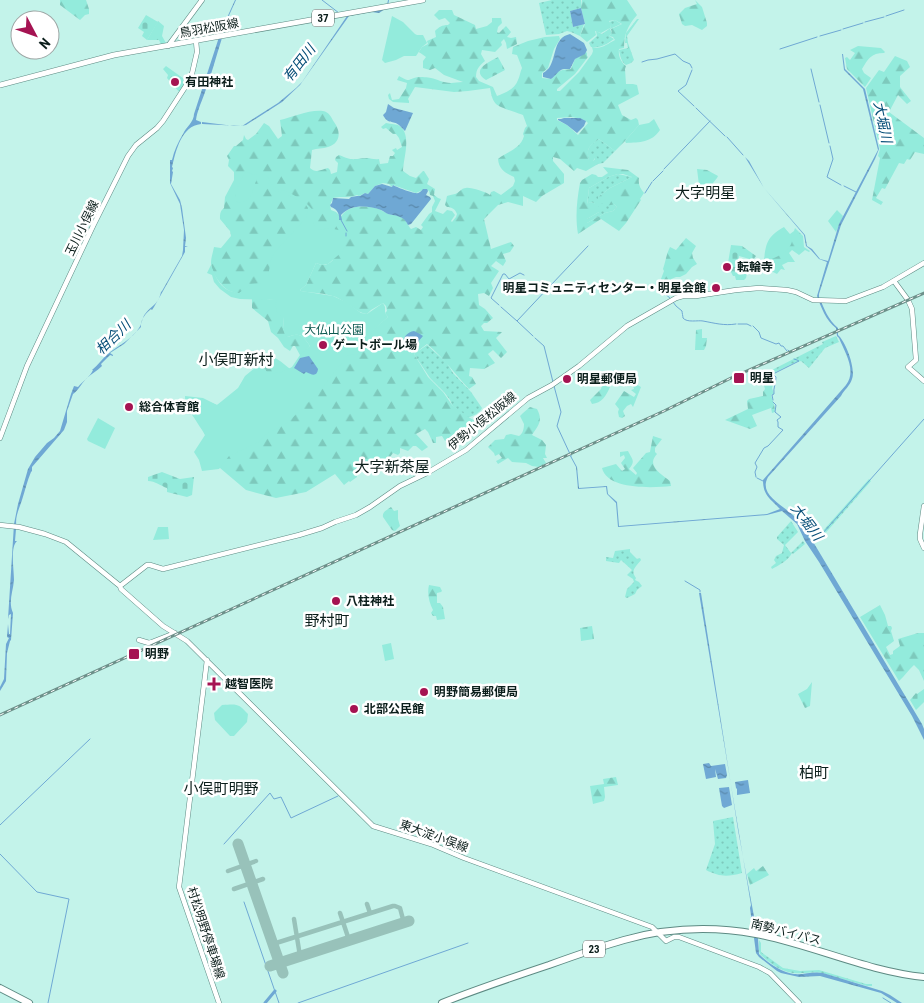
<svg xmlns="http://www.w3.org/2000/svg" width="924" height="1003" viewBox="0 0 924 1003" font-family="'Roboto Condensed','Noto Sans JP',sans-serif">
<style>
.grass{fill:url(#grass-dots)}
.forest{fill:url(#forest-firs);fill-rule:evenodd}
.cemetery{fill:url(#cemetery-stones)}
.park{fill:#93ebdc}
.water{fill:url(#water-ripples)}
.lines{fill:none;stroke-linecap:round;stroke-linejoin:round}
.stream{stroke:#6fa8d4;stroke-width:1}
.river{stroke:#6fa8d4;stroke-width:3}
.taxiway{stroke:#98c2ba;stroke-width:4.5}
.runway{stroke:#98c2ba;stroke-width:11}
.secondary-casing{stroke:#5d8a83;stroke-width:5.5}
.primary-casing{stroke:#5d8a83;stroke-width:6}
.highway-casing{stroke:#5d8a83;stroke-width:8}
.secondary{stroke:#fff;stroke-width:4.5}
.primary{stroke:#fff;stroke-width:5}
.highway{stroke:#fff;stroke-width:6}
.rail-casing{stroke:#6d908a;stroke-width:3}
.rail{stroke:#fff;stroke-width:1;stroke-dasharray:4;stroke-linecap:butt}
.poi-dot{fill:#a51352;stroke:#fff;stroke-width:2}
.labels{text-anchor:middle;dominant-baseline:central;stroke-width:5;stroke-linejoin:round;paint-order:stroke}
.shield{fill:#fff;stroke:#54625f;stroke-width:1}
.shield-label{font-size:11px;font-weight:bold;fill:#0b1e1b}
.street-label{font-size:12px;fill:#0b1e1b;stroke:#fff}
.poi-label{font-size:12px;font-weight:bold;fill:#0b1e1b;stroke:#fff;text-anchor:start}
.park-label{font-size:12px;fill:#0d5a51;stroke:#fff}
.water-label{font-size:14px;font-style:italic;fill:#054d77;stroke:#fff}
.quarter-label{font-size:15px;fill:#0b1e1b;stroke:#fff}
</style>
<defs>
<pattern id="grass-dots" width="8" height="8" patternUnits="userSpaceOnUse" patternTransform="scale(1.25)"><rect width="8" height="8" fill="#93ebdc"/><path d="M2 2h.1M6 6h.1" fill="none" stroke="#7dc9bc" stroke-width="1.8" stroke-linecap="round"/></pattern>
<pattern id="forest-firs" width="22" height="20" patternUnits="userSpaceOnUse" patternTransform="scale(1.25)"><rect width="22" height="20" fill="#93ebdc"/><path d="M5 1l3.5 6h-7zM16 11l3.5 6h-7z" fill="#7dc9bc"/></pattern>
<pattern id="cemetery-stones" width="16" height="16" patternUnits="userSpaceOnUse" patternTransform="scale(1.25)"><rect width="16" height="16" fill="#93ebdc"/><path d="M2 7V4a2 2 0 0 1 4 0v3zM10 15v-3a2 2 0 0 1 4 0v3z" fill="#7dc9bc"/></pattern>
<pattern id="water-ripples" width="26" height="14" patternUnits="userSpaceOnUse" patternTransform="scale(1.25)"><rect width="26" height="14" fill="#6fa8d4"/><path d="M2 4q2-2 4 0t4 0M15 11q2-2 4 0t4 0" fill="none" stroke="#5988ab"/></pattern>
</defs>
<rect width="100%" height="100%" fill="#c3f3ea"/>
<path class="grass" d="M 552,0 L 581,0 L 581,8 L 570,11 L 573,27 L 584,24 L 580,36 L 571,32 L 567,31 L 559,34 L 546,35 L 539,3 Z
M 637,19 L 639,19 L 627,36 L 628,43 L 634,60 L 631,63 L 626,65 C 621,62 620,55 619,50 L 628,48 L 627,43 L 625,43 L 626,33 Z
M 615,20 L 621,24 L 610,29 L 612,33 L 609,36 L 614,39 C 606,45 600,48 591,47 L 589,43 L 597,36 L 596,31 L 602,34 L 609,29 L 611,27 L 609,22 Z
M 599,139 L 615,151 L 603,163 L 598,164 L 595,158 L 593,161 L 589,161 C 586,147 589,146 599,139 Z
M 618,174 L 632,177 L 610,188 L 598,197 L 614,204 L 617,207 L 613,211 L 605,213 L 587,223 L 587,219 L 599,212 L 594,203 L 590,202 L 587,205 L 589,188 L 608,177 Z
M 836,336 L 839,342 L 825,348 L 809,368 L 801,361 L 794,363 L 772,374 L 772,377 L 769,377 L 770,371 L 823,344 L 822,342 Z
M 427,345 L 447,363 L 453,373 L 471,392 L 482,408 C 480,413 473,416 467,418 L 452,405 L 450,400 L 444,392 L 430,378 L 414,354 Z
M 869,479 L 871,481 L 822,537 L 820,534 Z
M 791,521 L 798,532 L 785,545 L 791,553 L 803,541 L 805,544 L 793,554 L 792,553 C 788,561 779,565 772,569 L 771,567 L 776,563 L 774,560 L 776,556 L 782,553 L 784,545 L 777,539 L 777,537 Z
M 630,549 L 630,552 L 637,559 L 640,558 L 641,560 C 636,567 630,570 636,578 L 635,580 L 639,582 L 642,586 L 637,590 L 635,594 L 627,598 L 625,597 L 627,589 L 634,582 L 633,579 L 627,575 L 632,570 L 621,560 L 619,563 L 606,561 L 606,557 L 613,558 L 615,551 Z
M 733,817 L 742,873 C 727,877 720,877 706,870 L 715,844 L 713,821 Z
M 759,940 L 761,943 L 761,952 L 783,968 L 800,971 L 819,970 L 866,984 L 872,984 L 872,986 L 867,986 L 822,973 C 815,972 809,973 802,973 C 786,975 771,965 760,954 L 759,951 Z"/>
<path class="forest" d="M 60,0 L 86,0 L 89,9 L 89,14 L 85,15 L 80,20 L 60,5 Z
M 582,0 L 627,0 L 637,15 C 628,25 624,34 624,48 L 619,49 C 618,56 621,62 626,66 L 625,69 L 626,84 L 633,84 L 637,85 L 639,94 L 618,105 L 622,115 L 631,120 L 636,118 L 638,120 L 639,125 L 625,141 L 615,151 L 599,139 C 589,147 586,147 589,160 L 593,161 L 595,159 L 594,157 L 596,156 L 600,162 L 598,164 L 586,171 L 577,168 L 574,171 L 560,159 L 553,157 L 553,161 L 564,174 L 564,183 L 542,196 L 536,202 L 523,196 L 523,206 L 508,202 L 498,205 L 484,219 L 491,249 L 511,242 L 514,246 L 510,252 L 503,254 L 506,261 L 503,266 L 496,261 L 491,266 L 499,271 L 491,283 L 493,288 L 489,296 L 484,293 L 478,294 L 479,305 L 485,309 L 493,318 L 487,323 L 484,323 L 481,326 L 484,331 L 502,332 L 496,338 L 507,352 L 501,358 L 493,350 L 488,354 L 495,363 L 484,369 L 470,368 L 469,376 L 472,377 L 476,384 L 469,389 C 454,373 444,358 427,344 L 414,354 L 428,377 L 443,392 L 452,405 L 470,418 L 479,423 L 475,429 L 465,437 L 453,436 L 445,441 L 442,436 L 436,437 L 436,443 L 433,443 L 428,432 L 425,429 L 416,434 L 428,447 L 422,451 L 416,446 L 413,446 L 408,451 L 400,448 L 400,453 L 398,455 L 393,453 L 390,457 L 390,460 L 384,463 L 384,465 L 379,468 L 376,463 L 357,472 L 357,477 L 350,482 L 349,481 L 344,485 L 335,474 L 306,492 L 276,498 L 246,490 L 220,468 L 201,426 L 192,415 L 191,409 L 188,407 L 186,403 L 196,401 L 200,398 L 217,405 L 267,374 L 265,369 L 256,367 L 257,364 L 256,360 C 272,348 282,365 295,372 L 338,359 L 388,317 L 385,313 L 387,311 L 386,306 L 383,303 L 371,310 L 367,314 C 357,313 347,302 336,297 C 325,293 312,293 301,291 L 300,290 L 306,285 L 316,263 C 323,266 327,266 333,260 L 307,219 L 263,298 L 270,300 L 282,298 L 284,317 L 283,329 L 288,337 C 300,332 303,336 310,346 L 301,357 L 295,346 L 293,346 L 290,351 L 284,347 L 278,338 L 271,332 L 268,321 L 252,308 L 252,298 C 245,296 237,294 230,291 C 221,287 211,272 211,263 C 211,258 213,252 214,247 L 221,248 L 231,236 L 230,231 L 220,219 C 220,214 220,211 224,208 L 225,197 L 234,180 L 234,172 L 228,166 L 229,160 L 227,156 L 234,146 L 236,146 L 243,140 L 244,135 L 246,139 L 248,140 L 256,134 L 264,123 L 269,126 L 278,139 L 282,136 L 280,120 C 292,117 311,109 323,111 C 329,112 331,117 334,122 C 341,131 341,143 328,147 C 323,149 317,148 312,150 L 310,168 C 316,174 322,169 328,168 L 330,170 L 331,174 L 337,172 L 338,163 L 335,160 L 336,157 L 339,155 C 353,161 352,159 367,158 C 371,158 374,160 379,159 L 380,164 L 388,163 L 390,156 L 393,156 L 395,153 L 392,150 L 396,148 L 397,150 L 402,147 L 399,138 L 396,134 L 393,134 L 386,128 L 383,129 L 381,127 L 386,123 C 389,124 395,124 398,125 C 413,133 403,159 403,171 L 410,176 L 416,178 L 423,171 L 424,171 L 429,179 L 427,184 L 435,189 L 434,195 L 438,198 L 441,199 L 435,211 L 443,214 L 447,210 L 452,211 L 455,215 L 451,221 L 452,222 L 456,217 L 457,214 C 455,209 452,207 447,207 L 445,205 L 447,196 C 449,195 452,195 455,194 C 459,193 461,188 466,188 C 470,187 486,192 490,195 L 491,192 L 494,191 L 501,195 L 513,186 L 515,181 L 514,177 C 506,173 499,170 498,159 C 507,151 520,150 524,136 L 523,134 L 525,128 L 527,126 L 523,115 C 518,113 500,108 496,104 C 492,100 491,93 490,88 L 468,91 L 454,92 L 415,87 L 408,99 L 409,101 L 409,103 L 393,102 L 389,99 L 388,95 L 390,93 L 392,100 L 399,99 L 406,88 L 407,83 L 397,80 L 399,76 C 411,83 407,79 418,77 C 421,77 428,77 431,78 C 437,79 443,83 451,83 C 455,83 458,82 463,82 L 444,75 L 435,68 L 430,70 L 423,68 L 423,61 L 426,57 L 419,52 L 422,47 L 428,44 L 427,41 L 436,37 L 435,31 C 439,27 442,25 448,25 L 450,23 L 445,18 L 439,20 L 434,15 L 439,10 L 452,10 L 454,15 L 475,25 L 476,29 L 487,26 L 492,22 L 492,18 L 501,18 L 502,23 L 498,27 L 497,32 L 499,33 L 506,26 L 511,32 L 507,37 L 511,38 L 516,37 L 517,44 L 507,49 L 506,43 L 504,39 L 501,42 L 502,45 L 495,52 L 482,50 L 481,54 L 485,61 C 479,66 476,69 476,77 L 479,81 L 493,87 L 497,96 C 505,93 515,89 518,80 C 520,76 520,72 522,68 L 517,55 L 512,54 L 513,47 L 528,41 L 545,37 L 559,36 L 560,39 L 554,49 L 548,68 L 542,73 L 542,78 L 551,79 C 555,77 555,74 558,72 C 562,69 566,70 571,69 L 575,59 L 586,52 L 587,53 L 587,56 L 588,57 L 575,74 L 557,89 L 557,91 L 560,91 L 579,72 L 592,54 L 593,51 L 592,47 C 601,50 607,44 615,40 L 613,37 L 609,36 L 612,33 L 611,29 L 622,24 L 615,20 L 609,21 L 611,26 L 610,28 L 601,33 L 595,31 L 596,35 L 587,42 L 580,36 L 585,24 L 581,8 ZM 571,117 C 577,118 583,118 588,123 L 578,135 L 567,125 L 557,120 L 557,118 ZM 383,183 L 389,184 L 392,187 L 393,185 L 416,193 L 425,189 L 429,191 L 430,195 L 433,196 L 435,201 L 432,207 L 432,212 L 429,214 L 421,225 L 423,227 L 421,230 L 416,227 L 411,229 C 408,226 407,221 404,219 C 399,215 394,215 388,214 C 387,213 382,211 381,210 C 368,205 348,204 341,217 L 336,212 L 331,210 L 330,205 L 333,198 C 341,196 350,198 357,195 L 359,196 L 365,193 L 368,194 L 375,186 Z
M 695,0 L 702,7 L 707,23 L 707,26 L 702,30 L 692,25 L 685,26 L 682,24 L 679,14 L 685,8 L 697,4 Z
M 158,21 L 164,26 L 162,36 L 166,43 L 161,44 L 159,40 L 147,40 Z
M 858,46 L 881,48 L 885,52 L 884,53 C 871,53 868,59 862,69 L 864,73 L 871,78 L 865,87 L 847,69 L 845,58 L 847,57 L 850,60 L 855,53 L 850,50 Z
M 895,56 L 907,61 L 910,67 L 900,76 L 900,87 L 911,101 L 907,104 L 898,95 L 889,112 L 924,138 L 924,154 L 915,152 L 910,160 L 907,159 L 904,164 L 899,163 L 885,189 L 882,188 L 876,198 L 883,202 L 881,205 L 872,200 L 880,158 L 878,156 L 880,149 L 866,88 L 879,70 L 884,72 Z
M 166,66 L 187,81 L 180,93 L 167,78 L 168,75 L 163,69 Z
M 603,167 L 628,170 L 639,178 C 638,184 640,188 644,193 L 640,199 L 641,200 L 626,223 L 619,231 L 601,219 L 578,234 C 575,217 577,199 580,183 L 582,180 L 592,174 L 596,175 L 598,177 L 602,177 L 608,173 ZM 618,174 L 623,174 L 632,177 L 610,188 L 598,197 L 598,201 C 604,205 607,207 614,204 L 617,207 L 613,211 L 605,213 L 587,223 L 587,219 L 599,212 L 599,207 L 594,203 L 590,202 L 587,204 L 589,188 L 608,177 Z
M 697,169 L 707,170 L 718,176 L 717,178 L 713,183 L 715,186 L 713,188 L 699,185 Z
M 837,210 L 843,216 L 836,232 L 828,221 Z
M 784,228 L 790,234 L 794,231 L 795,228 L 803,236 L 804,247 L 810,251 L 809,252 L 805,250 L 799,255 L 792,250 L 789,253 L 795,262 L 788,262 L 782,265 L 785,270 L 781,269 L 777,274 L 773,272 L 772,268 L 764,259 Z
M 686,238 L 696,246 L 692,253 L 693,258 L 697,264 L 692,267 L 686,274 L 680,277 L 676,277 L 669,280 L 667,280 L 663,281 L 661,279 L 664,271 L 663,269 C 666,260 666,255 670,247 L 676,250 Z
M 749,259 L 752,261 L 748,269 L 746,278 L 744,280 L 736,280 L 735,276 L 733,276 L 730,270 L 731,267 L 738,267 L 739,265 L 745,266 Z
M 702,329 L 702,338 L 707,338 L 706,346 L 704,350 L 695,350 L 696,330 Z
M 773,376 L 775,378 L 772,388 L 774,394 L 771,395 C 773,402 775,405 775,412 L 772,413 L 771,408 L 752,415 L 757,426 L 750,429 L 725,420 L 748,409 L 747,401 L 749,399 L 763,396 L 763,392 L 765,389 L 762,379 Z
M 632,382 L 641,387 L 633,407 L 631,404 L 627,406 L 623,411 L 625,416 L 622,418 L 619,417 L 618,412 L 619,409 L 615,404 L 624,391 L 634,397 L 636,394 L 631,390 L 634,389 Z
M 602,385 L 609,385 L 610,387 C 606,396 602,403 592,404 L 590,400 L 601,389 Z
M 530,407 L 537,409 C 543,420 539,425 532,435 L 542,440 L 546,445 L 545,454 L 547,458 L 543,458 L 546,463 L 539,467 L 532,466 L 526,463 L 512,462 L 508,458 L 498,464 L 496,461 L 502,458 L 499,454 L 495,456 L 494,453 L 488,447 L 495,440 L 504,439 L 506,435 L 511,434 L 519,436 C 523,434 524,428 524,424 L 520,416 L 523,413 Z
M 653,436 L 662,439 L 655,448 L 655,452 L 657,454 C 655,456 653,459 653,462 C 653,470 665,477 670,481 L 671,486 C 653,488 607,490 602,468 L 616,464 L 622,471 L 625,469 L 621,463 L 625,458 L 624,455 L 620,457 L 620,452 L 628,451 C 632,459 636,461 629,469 L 636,475 L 637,473 L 633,468 L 646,453 L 650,452 Z
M 391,507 L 394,511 L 398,510 L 398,519 L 400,526 L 395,531 L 392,530 L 383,517 C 382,512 387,510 391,507 Z
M 429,585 L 440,587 L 442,591 L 441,592 L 437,593 L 437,603 L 440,603 L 443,607 L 445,619 L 437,620 L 436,616 L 433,616 L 431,613 L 433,610 C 429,603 427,593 429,585 Z
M 880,605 L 885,615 L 888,626 L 891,626 L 892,628 L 891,631 L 894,641 L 886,647 L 890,655 L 893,654 L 893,651 L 900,646 L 898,639 L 918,633 L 924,633 L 924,681 L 919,670 L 914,665 C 908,670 905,676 899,681 L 860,617 Z
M 812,682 L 810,706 L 805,708 L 798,694 L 807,689 Z
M 616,777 L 618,785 L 604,787 L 605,797 L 604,801 L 593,804 L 590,786 L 604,784 L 603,779 Z
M 763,866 L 769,875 L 750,885 L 747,874 L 754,868 L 756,871 Z"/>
<path class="cemetery" d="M 146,15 L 158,22 L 147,40 L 142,36 L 144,32 L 138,28 Z
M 498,57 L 505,70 L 486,80 C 470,70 489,62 498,57 Z
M 731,245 L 742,246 L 756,256 L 753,260 L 739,256 L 738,267 L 730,267 L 731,263 L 728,263 Z
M 162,472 L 180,479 L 194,477 L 192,495 L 187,497 L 167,492 L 167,488 C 161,486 155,481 148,481 L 148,477 Z
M 592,626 L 594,639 L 581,641 L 580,628 Z
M 924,689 L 924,702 L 916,710 L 910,700 L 916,693 L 917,694 Z"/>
<path class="park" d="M 392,16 L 403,22 L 415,34 L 417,35 L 423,35 L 427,43 L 422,47 L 416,56 L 404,56 L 396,60 L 385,63 L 382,60 Z
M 654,119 L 660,130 C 651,143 640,142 626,143 L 625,141 L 639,125 L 649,123 Z
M 246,171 L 253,175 L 265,174 C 270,178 270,183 274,187 C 278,190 281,190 285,191 C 292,193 312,205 314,213 C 315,217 314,221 313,225 L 320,230 L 329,228 L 348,232 L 349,234 L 343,251 L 328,264 L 322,265 L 316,263 L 306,285 L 300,290 L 301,291 L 333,296 L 346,302 L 361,313 L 367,314 L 383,303 L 385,307 L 385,313 L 388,317 L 360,342 L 361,346 L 359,350 L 361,355 L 360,357 L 358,355 L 354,354 L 347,356 L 344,362 L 338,367 L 320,391 L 287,423 L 265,435 L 259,442 L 229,456 L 219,469 L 202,471 L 199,460 L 194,452 L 205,435 C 201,427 193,419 191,409 C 186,406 185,402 185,396 L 203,398 L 217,405 L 238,388 L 245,376 L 256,367 L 265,369 L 268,374 L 282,372 L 292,367 L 300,355 L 310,346 C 303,336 300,332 288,337 L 285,335 L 283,329 L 284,317 L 278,315 L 275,305 L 277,300 L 240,299 L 231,297 L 220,289 L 214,282 L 212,275 L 207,273 L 211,265 C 217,280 221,291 239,293 L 251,284 L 261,283 L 268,276 L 271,260 L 274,253 L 306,218 L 308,208 L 306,205 L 286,194 L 275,191 L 269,185 L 266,179 L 257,179 C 251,191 254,201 238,203 L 235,199 C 236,188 240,181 246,171 Z
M 784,227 C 787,231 792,236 792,241 C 791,251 772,261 764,260 C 766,242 768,236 784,227 Z
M 98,418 L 115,428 L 105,449 L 88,441 L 87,439 Z
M 158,527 L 168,527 L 169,539 L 153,540 Z
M 391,643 L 394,659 L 385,661 L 382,645 Z
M 222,705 C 237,704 238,703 248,714 L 247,722 L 234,736 L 230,736 L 215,720 L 214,713 Z"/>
<path class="water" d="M 235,0 L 236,0 L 222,31 L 222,38 C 216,57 211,76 204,95 C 201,103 197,112 196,120 L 201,122 L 201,124 C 181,126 176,151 172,167 L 173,168 L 172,171 L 173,172 L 171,184 L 180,200 L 182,208 L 186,238 L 185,246 L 188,247 L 185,247 L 185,252 L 154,307 L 152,310 L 151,309 C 146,313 140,320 141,327 L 124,344 L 110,353 L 113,355 L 113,356 L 110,355 L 101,364 L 102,366 C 97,371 91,374 86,379 C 81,384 78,391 73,394 L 67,411 L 67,422 L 64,430 L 32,467 L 32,471 L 31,472 C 27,481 25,491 22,500 C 19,509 14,519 17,528 L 16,529 L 15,541 L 17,541 C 10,547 14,570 14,580 C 13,592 8,602 13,613 L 11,640 L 10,641 L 7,653 L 6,681 L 0,691 L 0,687 L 4,679 L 6,644 L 9,638 L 7,637 L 8,624 L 9,634 L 10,634 L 11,614 L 9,615 L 8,619 L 14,524 L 18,504 L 28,469 L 35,457 L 47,443 L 54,438 L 60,431 L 71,394 L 74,386 L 78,387 C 83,381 90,377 93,370 L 92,370 C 98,365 103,358 109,353 C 118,346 133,338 139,328 C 142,324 142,318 145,314 C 152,305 158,305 161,292 L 162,291 L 182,256 L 183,250 L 184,230 L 180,204 L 170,183 L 170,160 L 172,160 C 174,151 178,142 183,134 C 186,127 194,122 194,114 L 221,31 Z
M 388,0 L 389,0 L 388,7 L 379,13 L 371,12 L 349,16 L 300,85 L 282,102 L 246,125 L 241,126 L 202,124 L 202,122 L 234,126 L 242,126 L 278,103 L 296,88 L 302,82 L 347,16 C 353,13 361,12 368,11 C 378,10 386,13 388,0 Z
M 581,8 L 585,24 L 573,27 L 570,11 Z
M 570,34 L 584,43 L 587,50 L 585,54 L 575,59 L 570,69 C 568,69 566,69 564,69 C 558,70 556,76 551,79 L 543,77 L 543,73 C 544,73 548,69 549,68 C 557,56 553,38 570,34 Z
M 842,54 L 843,54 L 845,69 L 865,89 L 879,149 L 875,159 L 841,225 L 819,294 L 819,297 C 824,308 828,320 838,328 L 838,335 C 846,342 856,369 852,379 C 850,386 844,390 841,396 L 768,477 C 758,495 783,505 794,516 C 799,521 803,528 807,535 L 811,533 L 808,537 L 812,540 L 922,724 L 924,729 L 924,740 L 912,716 L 819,562 L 805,541 L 797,524 L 782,511 L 767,515 L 618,527 L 616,503 L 607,494 L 606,487 L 578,489 L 576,467 L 570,456 L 571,456 L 577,467 L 579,488 L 607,486 L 608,494 L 617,502 L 619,526 L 767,514 L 780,509 C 771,499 763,496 763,480 L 846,385 C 857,370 845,353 839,338 L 837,336 L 836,328 C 826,321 821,307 817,296 L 827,262 L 819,259 L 811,250 L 806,246 L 804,235 L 764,188 L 745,157 L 749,161 L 764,188 L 805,235 L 807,246 L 812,249 L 820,259 L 828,261 L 839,224 L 878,150 L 863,89 L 844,70 Z
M 388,104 L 394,108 L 413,113 L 405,131 C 403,129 401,127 399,125 C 393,120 388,125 383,115 L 386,112 Z
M 564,118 L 580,118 L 586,121 L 584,126 L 577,133 L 567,125 L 558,120 L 558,119 L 561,119 Z
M 382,184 L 392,187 L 393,185 C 396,187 412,193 416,193 C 419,194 421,191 423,189 L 427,189 L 428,191 L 426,195 L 430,197 L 431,199 L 411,224 L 408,225 C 404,216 397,216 388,214 C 385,213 384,211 381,210 C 368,205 350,204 341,215 L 342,220 L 339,220 C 340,214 337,209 331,207 L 330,205 L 332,203 L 333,198 L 349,199 L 351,197 L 357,196 L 360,196 L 365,193 L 368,194 L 375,186 Z
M 414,331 L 420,334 L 423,336 L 411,350 L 408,351 C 400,344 403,333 414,331 Z
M 309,356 L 318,369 C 317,377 312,375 306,372 L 304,374 L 294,368 L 300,358 Z
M 699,593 L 701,593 L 738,830 L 758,938 L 759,954 C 766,962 783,973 794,974 C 804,975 813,971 823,973 L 882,991 L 890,995 L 902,1003 L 897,1003 L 881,993 L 820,976 L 799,977 L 781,973 L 777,971 L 759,957 L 756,953 L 750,908 L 751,905 Z
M 709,763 L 711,766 L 725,764 L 727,775 L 726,778 L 718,779 L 715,769 L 716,777 L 706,779 L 703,764 Z
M 748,780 L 750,793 L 737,795 L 737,789 L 736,788 L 735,782 Z
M 729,787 L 732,805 L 724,808 L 722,806 L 719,788 Z"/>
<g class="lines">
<path class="stream" d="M 322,0 L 339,13
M 886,16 L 904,10
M 865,22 L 884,17
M 843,29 L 863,23
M 820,36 L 841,30
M 780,49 L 817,37
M 642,62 L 648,60 L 657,59 L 675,54 L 683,61 L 690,64 L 692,68
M 811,69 L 819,102
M 692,70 L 686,85 L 678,91 L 694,106
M 820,105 L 829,143
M 696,108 L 725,136
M 727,137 L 743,155
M 830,146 L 833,159 L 827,177 L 841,185
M 664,169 L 710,121
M 653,181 L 663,171
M 844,186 L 856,192
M 645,193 L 652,182
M 341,220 L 347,231
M 346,236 L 346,233
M 551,285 L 588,246
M 663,292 L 671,299
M 673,302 L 676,306 L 682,311 C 682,312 683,317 683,318 C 687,323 698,320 703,321 C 714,323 724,326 736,324
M 499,305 L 491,298 L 503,274 L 505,274 L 509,279 L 520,273 L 524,275
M 501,307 L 517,321
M 738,324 L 747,324 L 751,326
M 753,326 L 759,332 L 761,338 L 776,344 L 779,343 L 781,346 L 783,346 L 787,351
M 533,336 L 517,321 L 549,287
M 535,338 L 544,346 L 553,382
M 788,350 L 789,351
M 554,386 L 561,412 L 557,426 L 570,454
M 773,400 L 772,395 L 774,394 C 773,388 776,384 776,377 L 773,374 L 799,361 L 797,360 L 794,359
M 571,455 L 571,456
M 756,477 L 755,472 L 757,467 L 755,463 L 764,448 L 768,446 L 783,430 L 778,427 L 778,422 L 777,420 L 781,417 L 775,412 L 776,405 L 773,402
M 757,478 L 763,481
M 810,533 L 816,529 L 822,534 L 924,419
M 685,581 L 700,590 L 700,592
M 0,825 L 90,739
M 224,844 L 270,793 L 274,799 L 281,797 L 291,818 L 338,796
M 0,854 L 37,892 L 69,899 L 48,1003
M 244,902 L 279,1003
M 883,998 L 891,1003
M 298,1003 L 468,943"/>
<path class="river" d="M 265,1003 L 275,991"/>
<path class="taxiway" d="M 228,871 L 256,861
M 234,889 L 263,879
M 367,904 L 370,913
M 340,913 L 349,940
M 294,919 L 300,956
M 273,944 L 393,906 L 395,906 L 400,908 L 404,923"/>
<path class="runway" d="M 238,844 L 283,973
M 270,966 L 409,921"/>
<defs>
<path id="secondary" d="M 168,46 L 202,0
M 894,281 L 908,300 L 912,309 L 916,360 L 908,367 L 924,381
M 0,438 L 27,366 L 93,226 L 128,156 L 136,145 L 157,128 L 163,121 L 191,78 L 197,52 L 196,41
M 924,506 L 920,534 L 920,539 L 924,548
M 0,525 L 19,527 L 45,534 L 66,542 L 120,586 L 121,589 L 163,626 L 187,641 L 373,826 L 431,844 L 464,858 L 652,927 L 666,941 L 674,937 L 679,937 L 759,967 L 770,973 L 799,1003
M 120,586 L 147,565 L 150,565 L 163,569 L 299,535 L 322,528 L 335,522 L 356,515 L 370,507 L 400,486 L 427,473 L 466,450 L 528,398 L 552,385 L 579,366 L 627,326 L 676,298 L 683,296 L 696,296 L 736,290 L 759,288 L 787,290 L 796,292 L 813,300 L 846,301 L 883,287 L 924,263
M 139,640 L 149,643 L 152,642 L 175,633
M 207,660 L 179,887 L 219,1003"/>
<path id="primary" d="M 0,85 L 114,55 L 423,0"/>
<path id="highway" d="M 0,988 L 29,1003
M 442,1003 C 477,989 513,977 549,965 C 574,956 599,947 624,940 C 667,928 712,926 756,934 C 813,945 866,971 924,977"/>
</defs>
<use href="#secondary" class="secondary-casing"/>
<use href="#primary" class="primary-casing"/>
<use href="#highway" class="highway-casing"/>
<use href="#secondary" class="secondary"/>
<use href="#primary" class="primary"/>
<use href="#highway" class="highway"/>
<defs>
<path id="rail" d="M 0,715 L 664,411 L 731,378 L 924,293"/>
</defs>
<use href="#rail" class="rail-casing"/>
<use href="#rail" class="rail"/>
</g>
<g class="poi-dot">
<circle cx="175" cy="82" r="5"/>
<circle cx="727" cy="267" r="5"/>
<circle cx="716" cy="288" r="5"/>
<circle cx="323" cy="345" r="5"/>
<rect x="733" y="372" width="12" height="12" rx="2.5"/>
<circle cx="567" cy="379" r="5"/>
<circle cx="129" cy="407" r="5"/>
<circle cx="336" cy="601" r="5"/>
<rect x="128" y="648" width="12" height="12" rx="2.5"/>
<path d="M211.5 676.5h5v5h5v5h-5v5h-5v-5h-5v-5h5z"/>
<circle cx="424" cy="692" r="5"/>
<circle cx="354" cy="709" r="5"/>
</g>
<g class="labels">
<g class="shield">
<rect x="312" y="9.5" width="22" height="17" rx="4"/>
<rect x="583" y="940.5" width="22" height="17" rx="4"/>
</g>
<g class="shield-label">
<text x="323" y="18">37</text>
<text x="594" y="949">23</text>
</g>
<g class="street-label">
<text transform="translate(209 28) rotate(-10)">鳥羽松阪線</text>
<text transform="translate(82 228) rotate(-64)">玉川小俣線</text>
<text transform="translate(482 421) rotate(-39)">伊勢小俣松阪線</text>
<text transform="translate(434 836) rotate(20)">東大淀小俣線</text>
<text transform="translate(786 932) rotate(14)">南勢バイパス</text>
<text transform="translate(206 933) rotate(72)">村松明野停車場線</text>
</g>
<g class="poi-label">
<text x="185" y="82">有田神社</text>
<text x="737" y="267">転輪寺</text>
<text x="706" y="288" text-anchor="end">明星コミュニティセンター・明星会館</text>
<text x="333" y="345">ゲートボール場</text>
<text x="750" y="378">明星</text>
<text x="577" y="379">明星郵便局</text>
<text x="139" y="407">総合体育館</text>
<text x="346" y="601">八柱神社</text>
<text x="145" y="654">明野</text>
<text x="225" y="684">越智医院</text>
<text x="434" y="692">明野簡易郵便局</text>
<text x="364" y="709">北部公民館</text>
</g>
<g class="park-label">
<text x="334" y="330">大仏山公園</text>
</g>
<g class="water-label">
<text transform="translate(299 63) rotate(-52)">有田川</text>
<text transform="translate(883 122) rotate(78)">大堀川</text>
<text transform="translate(113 337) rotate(-44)">相合川</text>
<text transform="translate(807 522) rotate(53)">大堀川</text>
</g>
<g class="quarter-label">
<text x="705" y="193">大字明星</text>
<text x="236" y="360">小俣町新村</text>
<text x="392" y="467">大字新茶屋</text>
<text x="327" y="621">野村町</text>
<text x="814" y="773">柏町</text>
<text x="221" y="789">小俣町明野</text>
</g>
</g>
<g transform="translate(35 35) rotate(131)"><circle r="24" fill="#ffffff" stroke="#9da5a4"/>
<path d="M0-4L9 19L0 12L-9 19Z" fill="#a51352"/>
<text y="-8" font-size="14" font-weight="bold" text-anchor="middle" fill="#0b1e1b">N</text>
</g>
</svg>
